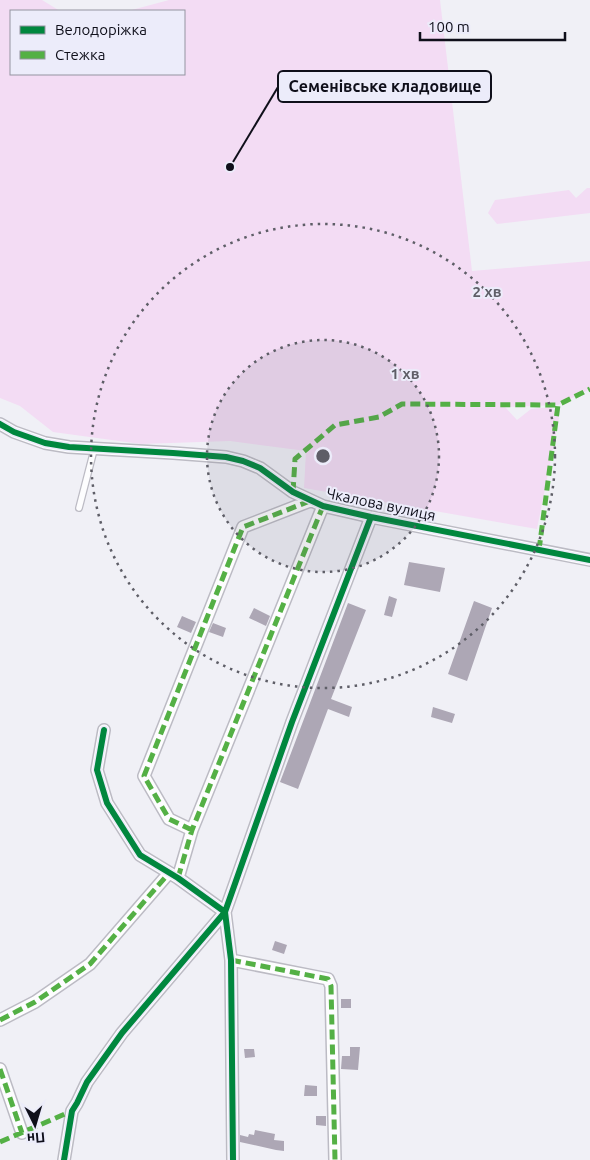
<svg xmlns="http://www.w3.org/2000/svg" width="590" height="1160" viewBox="0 0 590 1160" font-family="Ubuntu,sans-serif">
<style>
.green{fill:#f3dcf4}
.building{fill:#ada7b5}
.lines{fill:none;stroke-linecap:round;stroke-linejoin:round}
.lane-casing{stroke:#bcbbc4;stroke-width:8}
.street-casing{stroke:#bcbbc4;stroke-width:14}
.lane{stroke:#fdfdfe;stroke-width:5.5}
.street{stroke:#fdfdfe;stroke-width:11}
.quiet{stroke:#54b045;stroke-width:5;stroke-dasharray:10 5;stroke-linecap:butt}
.cycleway-casing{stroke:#ececfa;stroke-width:9}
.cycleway{stroke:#00873e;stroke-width:6}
.ring{fill:none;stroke:#5e5e67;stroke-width:2.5;stroke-dasharray:2.5 5}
.labels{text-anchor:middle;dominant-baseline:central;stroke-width:4;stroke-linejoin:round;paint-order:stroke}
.street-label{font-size:15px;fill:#0f0f1a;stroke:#ececfa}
.centre{fill:#5e5e67;stroke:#ececfa;stroke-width:2.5}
.ring-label{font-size:15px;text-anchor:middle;font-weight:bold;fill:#5e5e67;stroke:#ececfa;stroke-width:4;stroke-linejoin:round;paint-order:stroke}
.leader{fill:none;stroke:#0f0f1a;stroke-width:2}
.callout-dot{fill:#0f0f1a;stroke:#ececfa;stroke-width:2}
.callout{fill:#ececfa;stroke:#0f0f1a;stroke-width:2}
.callout-label{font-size:16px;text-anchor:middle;font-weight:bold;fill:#0f0f1a}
</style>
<rect width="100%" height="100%" fill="#f0f0f6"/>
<path class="green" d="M 0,0 L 42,0 L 60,11 L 11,11 L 11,74 L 184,74 L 184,11 L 128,11 L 169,0 L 440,0 L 472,271 L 590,261 L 590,389 L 558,405 L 505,407 L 517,420 L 531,409 L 551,407 L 559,418 L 537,529 L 304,488 L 306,451 L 230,441 L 141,444 L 53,432 L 20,406 L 0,398 Z
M 587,188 L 590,188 L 590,213 L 497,224 L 488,213 L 495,200 L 569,190 L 576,198 Z"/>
<path class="building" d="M 409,562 L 445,568 L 440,592 L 404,585 Z
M 389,596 L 397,599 L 392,617 L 384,615 Z
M 474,601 L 492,608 L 467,681 L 448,674 Z
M 348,603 L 366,610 L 331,699 L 352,707 L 349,717 L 328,709 L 298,789 L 280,782 Z
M 254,608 L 270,616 L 266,626 L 249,618 Z
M 182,616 L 196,622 L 191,633 L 177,627 Z
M 213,623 L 226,628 L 223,637 L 209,632 Z
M 433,707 L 455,714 L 452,723 L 431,717 Z
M 275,941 L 287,945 L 284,954 L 272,950 Z
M 341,999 L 351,999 L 351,1008 L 341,1008 Z
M 350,1047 L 360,1047 L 358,1070 L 341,1069 L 342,1056 L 350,1056 Z
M 244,1049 L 254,1049 L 255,1057 L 245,1058 Z
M 305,1085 L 317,1086 L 317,1096 L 304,1096 Z
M 316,1116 L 326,1116 L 326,1126 L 316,1125 Z
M 255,1130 L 275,1134 L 274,1140 L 284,1141 L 284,1151 L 276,1150 L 240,1142 L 240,1135 L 248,1137 L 249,1134 L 254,1135 Z"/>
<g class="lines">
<defs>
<path id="lane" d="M 79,508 L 94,450"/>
<path id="street" d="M 0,424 L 14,432 L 45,443 L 69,447 L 173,453 L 226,457 L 243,461 L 260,468 L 293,492 L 323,506 L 371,517 L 590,560
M 192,830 L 169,819 L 144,776 L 243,527 L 310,501
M 178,878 L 192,830 L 323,506
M 231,960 L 328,979 L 331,986 L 335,1160
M 0,1020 L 35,1002 L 90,964 L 169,873
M 0,1069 L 22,1133
M 64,1160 L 72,1111 L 77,1103 L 87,1082 L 122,1033 L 225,912 L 178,878 L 140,855 L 107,803 L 97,770 L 104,730
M 233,1160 L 231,960 L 225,912 L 292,722 L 371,517"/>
</defs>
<use href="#lane" class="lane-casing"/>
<use href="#street" class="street-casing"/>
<use href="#lane" class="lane"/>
<use href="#street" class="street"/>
<path class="quiet" d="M 293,492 L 295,459 L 335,425 L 379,417 L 402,404 L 558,405
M 539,550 L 558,405 L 590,389
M 192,830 L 169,819 L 144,776 L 243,527 L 310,501
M 178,878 L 192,830 L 323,506
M 231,960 L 328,979 L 331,986 L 335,1160
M 0,1020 L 35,1002 L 90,964 L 169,873
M 0,1069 L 22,1133
M 0,1142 L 72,1111"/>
<defs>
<path id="cycleway" d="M 0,424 L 14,432 L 45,443 L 69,447 L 173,453 L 226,457 L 243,461 L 260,468 L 293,492 L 323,506 L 371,517 L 590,560
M 64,1160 L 72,1111 L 77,1103 L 87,1082 L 122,1033 L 225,912 L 178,878 L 140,855 L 107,803 L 97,770 L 104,730
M 233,1160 L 231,960 L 225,912 L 292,722 L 371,517"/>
</defs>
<use href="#cycleway" class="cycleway-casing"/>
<use href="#cycleway" class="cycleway"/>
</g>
<circle cx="323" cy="456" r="116" fill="#5e5e67" fill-opacity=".12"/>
<g class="ring">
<circle cx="323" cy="456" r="116"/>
<circle cx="323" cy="456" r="232"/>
</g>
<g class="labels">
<g class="street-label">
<text transform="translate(381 504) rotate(12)">Чкалова вулиця</text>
</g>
</g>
<circle cx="323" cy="456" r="8" class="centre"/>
<g class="ring-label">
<text x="487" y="297">2 хв</text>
<text x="405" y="379">1 хв</text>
</g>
<path class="leader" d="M230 167L278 87"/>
<circle class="callout-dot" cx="230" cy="167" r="5"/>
<rect class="callout" x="278" y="71" width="213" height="31" rx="5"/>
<g class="callout-label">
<text x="385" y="92">Семенівське кладовище</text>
</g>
<rect x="10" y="10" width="175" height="65" fill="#ececfa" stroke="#9494a0"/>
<rect x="20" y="26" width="25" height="8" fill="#00873e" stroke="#9494a0"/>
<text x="55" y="35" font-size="15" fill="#0f0f1a">Велодоріжка</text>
<rect x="20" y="51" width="25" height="8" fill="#54b045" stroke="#9494a0"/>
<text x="55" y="60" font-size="15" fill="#0f0f1a">Стежка</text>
<g transform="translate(35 1125) rotate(175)" stroke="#ececfa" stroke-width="4" paint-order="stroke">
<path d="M0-4L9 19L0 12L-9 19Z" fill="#0f0f1a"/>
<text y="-8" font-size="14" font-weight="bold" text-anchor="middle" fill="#0f0f1a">Пн</text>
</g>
<path d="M420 32v8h145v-8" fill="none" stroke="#0f0f1a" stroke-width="2.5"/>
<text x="428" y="32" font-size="15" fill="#0f0f1a" stroke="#ececfa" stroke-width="4" paint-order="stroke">100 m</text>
</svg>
